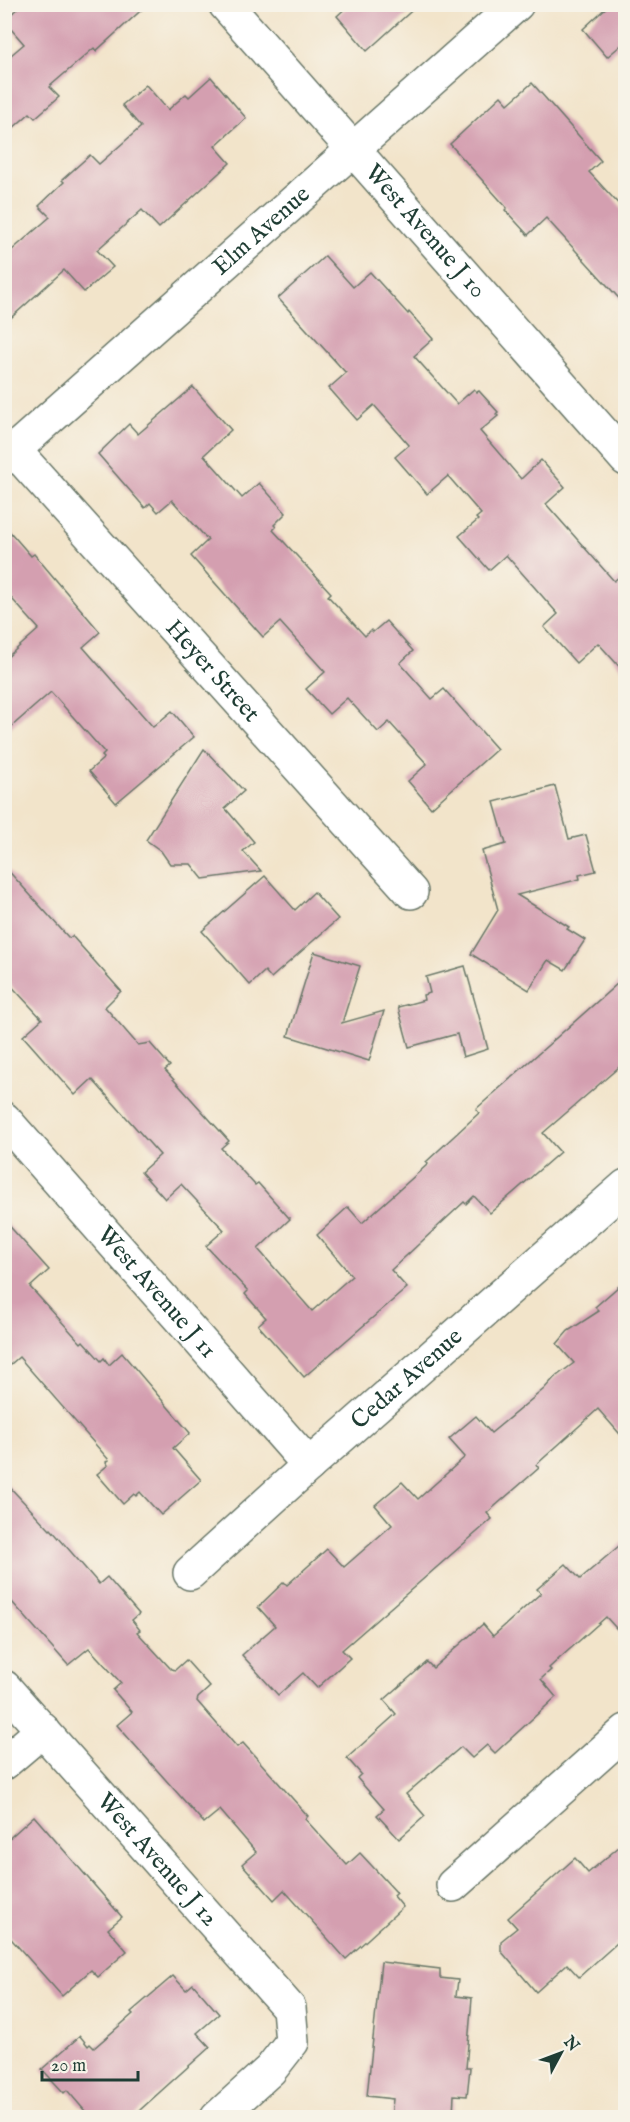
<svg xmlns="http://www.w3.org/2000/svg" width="630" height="2122" viewBox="0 0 630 2122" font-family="'IM FELL English',serif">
	<rect width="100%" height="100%" fill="#f7f3e8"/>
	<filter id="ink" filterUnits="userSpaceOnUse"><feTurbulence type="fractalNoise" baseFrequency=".0167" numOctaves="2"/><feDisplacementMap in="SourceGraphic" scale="12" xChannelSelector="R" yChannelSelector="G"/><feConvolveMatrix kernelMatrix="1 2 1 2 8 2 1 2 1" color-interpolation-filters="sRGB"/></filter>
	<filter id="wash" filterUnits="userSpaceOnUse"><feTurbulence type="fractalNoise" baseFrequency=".008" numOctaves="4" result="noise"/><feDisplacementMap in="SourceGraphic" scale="24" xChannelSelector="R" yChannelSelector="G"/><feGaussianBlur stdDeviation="1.35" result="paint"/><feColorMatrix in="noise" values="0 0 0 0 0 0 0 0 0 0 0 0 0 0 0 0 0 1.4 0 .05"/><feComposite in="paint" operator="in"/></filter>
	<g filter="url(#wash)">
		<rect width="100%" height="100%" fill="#f2e4ca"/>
		<g id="blocks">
			<!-- building -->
			<g fill="#d49fb0">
				<path d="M22,4H148L96,51L94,48L49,87L59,97L35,118L30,113L4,136V61L24,44L4,21Z"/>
				<path d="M350,4H419L367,51L337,16Z"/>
				<path d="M610,4H626V41L607,57L583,29Z"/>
				<path d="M211,77L246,118L215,146L230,163L159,228L142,210L97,250L113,267L84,292L64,270L4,324V257L50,217L39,206L64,182L62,180L90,155L99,164L141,127L122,105L146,85L168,110L186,94L189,97Z"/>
				<path d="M532,83L601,161L589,172L626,212V306L546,218L528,235L505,210L507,208L450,144L501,96L508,104Z"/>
				<path d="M325,256L353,287L370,272L408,314L409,312L433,339L414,356L457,404L474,389L477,392L479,391L498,412L496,414L498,416L480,431L521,479L541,460L565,487L546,504L614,581L626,571V674L598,643L576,663L544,627L558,614L506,555L489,570L459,536L478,520L476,518L481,514L448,476L427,494L395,457L409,445L374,405L357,420L329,388L346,373L278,298Z"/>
				<path d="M193,387L231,430L204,455L242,498L259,483L286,513L274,525L276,527L273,530L331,593L328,596L365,636L371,630L373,632L386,621L413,651L400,663L432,699L444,689L497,749L431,808L408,781L427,764L389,722L378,732L347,698L329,714L306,689L325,672L280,622L263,637L191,556L208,540L172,500L158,512L150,503L145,508L98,454L129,424L138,434Z"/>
				<path d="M4,525L31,556L34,554L100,632L83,647L153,727L172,711L194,737L116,803L89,771L104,758L102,756L105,753L51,692L4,733V660L39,629L4,590Z"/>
				<path d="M204,749L244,791L225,808L254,842L243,851L261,871L203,879L191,864H170L161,851L146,840Z"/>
				<path d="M555,786L569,839L586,835L596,871L579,875L580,879L517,895L569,927L567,929L585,940L565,970L548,960L529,990L471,954L498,910L482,851L506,844L494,802Z"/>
				<path d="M4,866L69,938L72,936L121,991L105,1007L138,1045L150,1043L170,1066L165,1070L229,1141L221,1148L255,1185L258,1183L290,1219L258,1249L312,1311L352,1276L317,1235L348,1207L362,1223L428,1164L426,1162L479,1113L476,1109L626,976V1061L543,1133L560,1152L490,1213L474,1196L466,1204L464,1202L391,1270L407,1288L304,1377L258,1325L266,1318L245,1294L248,1291L206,1246L224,1230L181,1184L165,1199L141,1172L160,1155L92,1079L75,1095L23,1036L42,1019L4,978Z"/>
				<path d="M265,876L295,910L314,892L338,919L271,978L265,971L250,985L202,931Z"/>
				<path d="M314,952L360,966L342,1023L384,1011L369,1061L288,1036Z"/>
				<path d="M465,966L488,1049L463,1057L457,1034L409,1047L398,1007L424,1000L423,995L430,993L426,977Z"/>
				<path d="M4,1220L49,1270L30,1287L81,1343L83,1341L101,1361L104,1358L109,1365L122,1353L190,1433L173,1448L201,1480L161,1515L140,1492L136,1496L134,1494L123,1504L97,1474L108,1465L106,1462L109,1460L19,1357L4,1370Z"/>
				<path d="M626,1280V1441L598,1409L536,1465L539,1468L487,1513L492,1519L342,1650L350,1658L317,1688L303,1673L278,1695L242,1655L275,1626L258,1607L284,1582L287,1585L327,1549L344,1567L392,1525L375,1505L402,1482L418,1499L465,1457L449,1439L476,1416L491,1433L544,1389L554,1378L574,1363L557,1344L568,1331L599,1311L595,1307Z"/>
				<path d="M4,1481L50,1530L51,1529L99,1584L107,1577L139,1614L132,1620L140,1630L137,1632L171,1669L175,1670L186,1660L210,1687L198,1698L197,1701L237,1747L243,1743L308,1816L305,1819L347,1865L360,1853L397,1893L394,1896L403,1907L346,1959L284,1890L274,1900L242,1864L256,1852L220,1810L204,1823L117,1725L132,1712L113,1690L121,1683L89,1648L68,1665L4,1593Z"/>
				<path d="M626,1540V1639L606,1617L561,1657L549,1668L551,1670L541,1679L556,1697L495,1753L487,1745L472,1758L461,1747L406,1794L425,1816L399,1839L377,1815L384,1809L357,1778L361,1774L347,1758L396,1714L384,1700L427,1662L433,1668L483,1624L493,1636L541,1593L537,1589L566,1564L580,1579Z"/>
				<path d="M34,1816L122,1917L108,1929L127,1951L98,1977L91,1970L62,1996L4,1931V1843Z"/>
				<path d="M626,1841V1935L579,1977L567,1964L536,1992L501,1951V1941L517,1928L508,1918L575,1858L588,1873Z"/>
				<path d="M381,1962L440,1969V1978L458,1980L456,1996L472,1998L466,2068H470L467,2096L454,2095L453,2113L443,2111V2118H391L393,2099L367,2096Z"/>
				<path d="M173,1976L186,1990L193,1984L219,2014L197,2033L210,2047L131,2118H91L67,2090L64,2093L42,2069L80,2036L88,2046L90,2044L94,2048L133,2014L131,2012Z"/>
			</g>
		</g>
	</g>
	<g filter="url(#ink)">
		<use href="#blocks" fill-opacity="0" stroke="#697768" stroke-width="1.5"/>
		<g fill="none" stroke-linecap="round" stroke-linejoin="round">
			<!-- street casing -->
			<g stroke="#697768" stroke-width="36">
				<g id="street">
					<path id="s1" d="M225,4L626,459"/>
					<path id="s2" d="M14,450L411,892"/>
					<path id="s3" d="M4,459L517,4"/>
					<path id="s4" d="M4,1119L309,1465"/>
					<path id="s5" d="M190,1573L309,1465L626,1186"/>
					<path id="s6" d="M4,1687L289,2008L292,2042L270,2070L217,2118"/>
					<path d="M4,1763L43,1730"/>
					<path d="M453,1885L626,1731"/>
				</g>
			</g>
			<!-- street -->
			<use href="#street" stroke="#fff" stroke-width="33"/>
		</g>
	</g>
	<g text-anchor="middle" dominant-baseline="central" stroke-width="4.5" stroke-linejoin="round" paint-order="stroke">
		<!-- street labels -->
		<g font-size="24" fill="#1f3d34" stroke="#f7f3e8">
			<text stroke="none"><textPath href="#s3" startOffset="344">Elm Avenue</textPath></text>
			<text stroke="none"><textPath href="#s1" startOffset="303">West Avenue J 10</textPath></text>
			<text stroke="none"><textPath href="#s2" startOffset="297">Heyer Street</textPath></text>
			<text stroke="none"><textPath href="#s4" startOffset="231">West Avenue J 11</textPath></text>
			<text stroke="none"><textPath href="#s5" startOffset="291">Cedar Avenue</textPath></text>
			<text stroke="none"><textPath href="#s6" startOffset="231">West Avenue J 12</textPath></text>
		</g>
	</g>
	<!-- margin -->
	<rect width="630" height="2122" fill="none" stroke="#f7f3e8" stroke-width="24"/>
	<!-- north arrow -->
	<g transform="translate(561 2053) rotate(49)" stroke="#f7f3e8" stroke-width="4.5" paint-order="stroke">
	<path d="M0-4.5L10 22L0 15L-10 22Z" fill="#1f3d34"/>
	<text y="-9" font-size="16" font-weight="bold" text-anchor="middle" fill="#1f3d34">N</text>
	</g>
	<!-- scale -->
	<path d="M42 2071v9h96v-9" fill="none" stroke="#1f3d34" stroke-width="3"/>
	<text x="51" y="2071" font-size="18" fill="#1f3d34" stroke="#f7f3e8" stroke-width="4.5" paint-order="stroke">20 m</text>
</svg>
